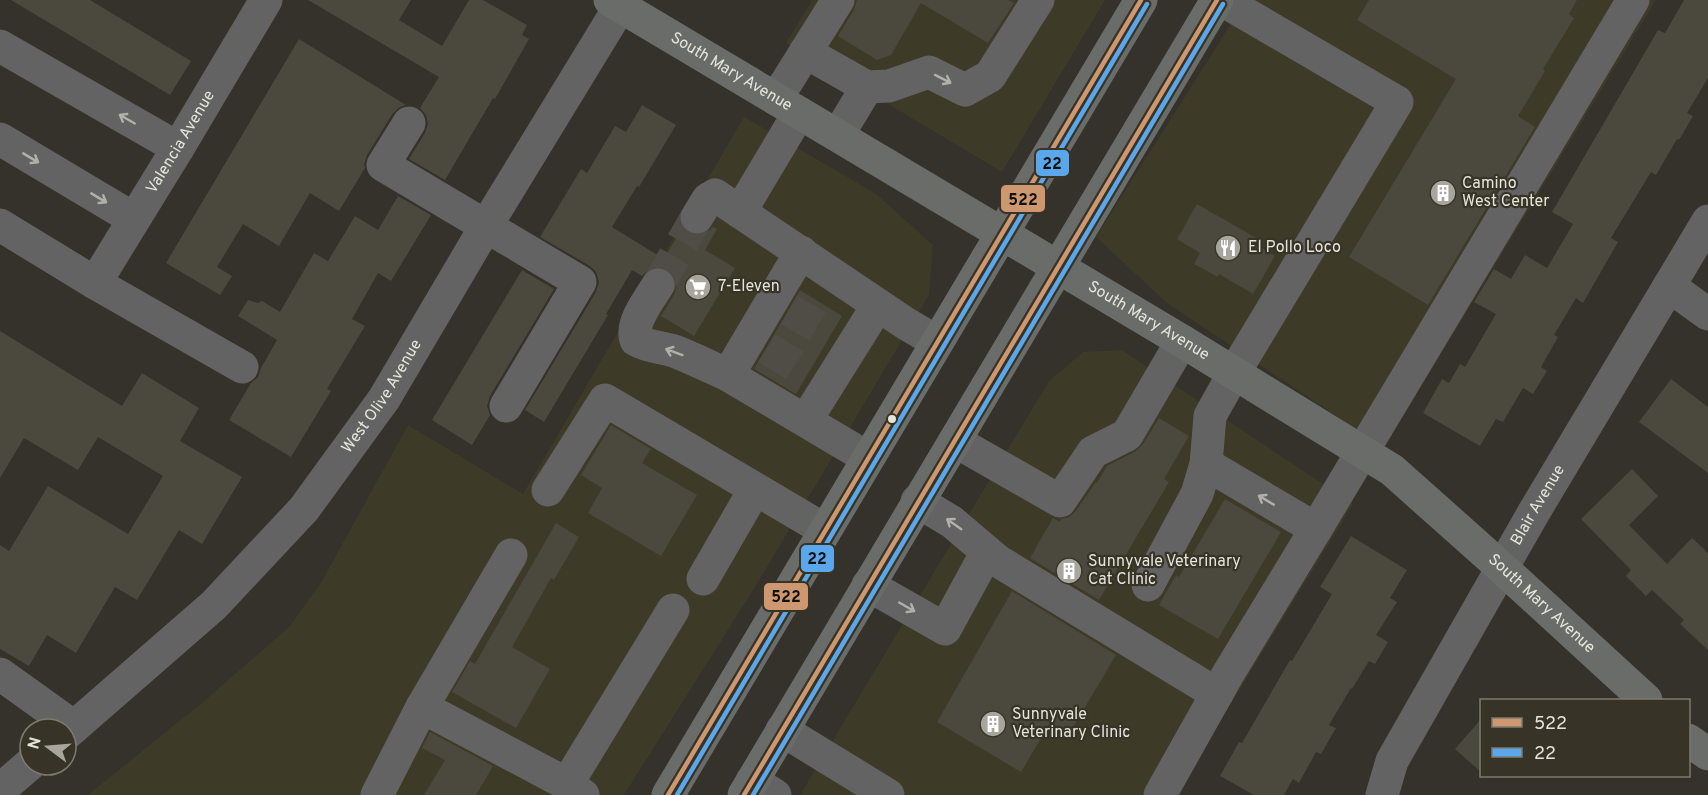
<svg xmlns="http://www.w3.org/2000/svg" width="1708" height="795" viewBox="0 0 1708 795" font-family="Overpass,sans-serif">
	<rect width="100%" height="100%" fill="#34322a"/>
	<!-- built -->
	<g fill="#3e3a28">
		<path d="M812,0H1105L1002,172L786,43Z"/>
		<path d="M1246,0H1656L1384,448L1167,303L1096,237Z"/>
		<path d="M744,117L875,193L933,245L929,295L755,587L624,795H88L204,701L290,626L322,581L408,425L523,494Z"/>
		<path d="M1122,350L1353,504L1175,795H800L1049,381L1083,352Z"/>
	</g>
	<!-- building -->
	<g fill="#4b483d">
		<path d="M11,0H90L191,61L170,95Z"/>
		<path d="M308,0H411L399,20L442,46L469,0H483L527,25L522,35L529,39L495,99L493,98L445,180L409,159L425,133L428,124L426,115L420,108L439,77Z"/>
		<path d="M857,0H1008L1014,3L988,43L921,3L891,55L877,60L838,36L854,10Z"/>
		<path d="M1369,0H1577L1569,14L1574,18L1543,69L1545,71L1518,116L1535,127L1428,305L1349,257L1456,79L1357,20Z"/>
		<path d="M1684,0H1708V78L1687,113L1693,116L1679,140L1677,139L1656,175L1651,172L1611,238L1618,242L1583,303L1576,298L1554,335L1558,337L1541,367L1547,371L1533,394L1523,388L1503,422L1496,419L1480,446L1423,413L1442,379L1449,383L1460,364L1465,367L1496,314L1474,302L1494,269L1511,279L1525,255L1547,268L1573,224L1552,212L1658,30L1665,33Z"/>
		<path d="M299,39L406,105L400,107L393,113L367,155L364,164L365,168L339,211L310,193L279,246L243,224L217,267L232,276L220,295L166,263Z"/>
		<path d="M642,105L676,125L639,187L637,186L612,227L664,259L682,228L688,233L697,236L705,234L713,227L717,229L705,250L735,268L694,336L661,316L674,295L677,286L675,277L668,270L659,266L650,268L642,276L632,270L606,314L608,315L544,422L525,410L596,292L599,282L596,272L590,266L540,237L581,169L587,173L615,126L626,132Z"/>
		<path d="M398,196L431,215L391,281L378,273L352,319L365,326L327,389L331,391L291,457L229,420L251,383L258,377L261,368L277,340L238,316L248,300L258,303L262,301L280,312L314,253L328,261L355,216L378,230Z"/>
		<path d="M1197,204L1258,239L1255,244L1275,256L1253,294L1219,274L1218,277L1194,264L1200,253L1177,239Z"/>
		<path d="M522,270L554,289L490,396L487,406L490,415L472,445L432,420Z"/>
		<path d="M800,290L842,316L796,394L754,369Z"/>
		<path d="M0,331L122,406L142,373L199,408L180,441L242,477L202,544L179,530L137,600L115,587L76,653L47,635L29,666L0,649V545L9,551L48,486L128,534L163,476L98,437L78,470L24,438L0,478Z"/>
		<path d="M1671,379L1708,407V473L1639,422Z"/>
		<path d="M1159,418L1189,436L1164,479L1169,482L1099,600L1030,558L1053,518L1060,522L1061,519L1069,517L1075,512L1096,482L1097,483L1107,466L1136,451L1143,444Z"/>
		<path d="M611,425L651,449L642,463L697,495L661,556L588,513L602,488L581,475Z"/>
		<path d="M1632,469L1658,496L1629,525L1667,564L1692,538L1708,553V650L1680,624L1684,620L1652,590L1646,596L1626,576L1631,570L1581,519Z"/>
		<path d="M1225,499L1281,532L1218,639L1159,605L1176,575L1179,577Z"/>
		<path d="M556,523L579,537L554,580L551,578L512,647L550,669L516,728L452,692L470,661L475,664Z"/>
		<path d="M1351,536L1407,570L1390,598L1397,602L1376,635L1388,642L1375,664L1369,661L1352,689L1351,688L1329,725L1336,728L1321,754L1316,752L1299,783L1293,779L1284,795H1254L1220,776L1239,742L1242,743L1290,660L1292,661L1332,594L1320,587Z"/>
		<path d="M1012,591L1116,655L1069,734L1050,723L1021,772L937,722Z"/>
		<path d="M1482,718V773L1455,749Z"/>
		<path d="M430,732L493,766L476,795H424L445,760L422,748Z"/>
	</g>
	<g fill="none" stroke-linecap="round" stroke-linejoin="round">
		<!-- minor-tunnel -->
		<g stroke="#4f4d45" stroke-width="33" stroke-dasharray="33 16" stroke-linecap="butt">
			<path d="M658,285L697,217"/>
			<path d="M789,310L831,334"/>
			<path d="M767,348L808,374"/>
		</g>
		<!-- minor -->
		<g stroke="#626362" stroke-width="33">
			<path d="M0,46L178,148"/>
			<path d="M805,52L867,87L889,86L929,72L965,90L990,76L1038,0"/>
			<path d="M776,99L838,0"/>
			<path d="M799,113L740,212L905,323L937,342"/>
			<path d="M409,123L383,165L580,282L506,406"/>
			<path d="M838,135L867,87"/>
			<path d="M0,139L134,219"/>
			<path d="M697,217L708,199L715,195L740,212"/>
			<path d="M0,225L95,283L242,367"/>
			<path d="M801,252L728,375L868,458"/>
			<path id="s1" d="M95,283L178,148L266,0"/>
			<path d="M658,285C649,300 630,323 636,340C648,347 661,347 674,351C692,358 710,367 728,375"/>
			<path d="M1669,286L1708,314"/>
			<path d="M806,420L878,305"/>
			<path d="M955,441L1060,501L1093,452L1127,435L1182,341"/>
			<path d="M1206,464L1316,529"/>
			<path d="M548,490L605,400L825,530"/>
			<path d="M917,501L952,522L998,561L1217,694"/>
			<path d="M511,555L422,707L567,784L583,795"/>
			<path d="M703,579L755,489"/>
			<path d="M868,585L945,629L987,552"/>
			<path d="M1148,585L1197,494L1206,464L1210,416L1234,373L1397,102L1222,0"/>
			<path d="M0,674L74,727"/>
			<path d="M782,730L888,795"/>
			<path id="s2" d="M66,734L214,605L304,509L384,399L486,226L624,0"/>
			<path d="M752,781L775,795"/>
			<path d="M567,784L673,610"/>
			<path d="M0,790L30,764"/>
			<path d="M377,795L422,707"/>
			<path d="M1160,795L1228,674L1316,529L1633,0"/>
			<path id="s3" d="M1382,795L1392,761L1534,512L1708,221"/>
		</g>
		<!-- major -->
		<g stroke="#6a6c69" stroke-width="33">
			<path id="s4" d="M610,0L1182,341L1392,470L1502,568L1646,700"/>
			<path d="M1688,740L1708,754"/>
			<path d="M668,795L1141,0"/>
			<path d="M744,795L1217,0"/>
		</g>
		<!-- bus-1 casing -->
		<g stroke="#373427" stroke-width="9">
			<g id="bus-1">
				<path d="M668,795L1141,0"/>
				<path d="M744,795L1217,0"/>
			</g>
		</g>
		<!-- bus-2 casing -->
		<g stroke="#373427" stroke-width="9">
			<g id="bus-2">
				<path d="M677,795L1147,4"/>
				<path d="M753,795L1223,4"/>
			</g>
		</g>
		<!-- bus-1 -->
		<use href="#bus-1" stroke="#cd976f" stroke-width="4.5"/>
		<!-- bus-2 -->
		<use href="#bus-2" stroke="#5aa8eb" stroke-width="4.5"/>
	</g>
	<!-- one-way arrows -->
	<defs><path id="oneway-shaft" d="M-6 0H5M1.5-3L5.5 0L1.5 3" fill="none" stroke-width="1.6" stroke-linecap="round" stroke-linejoin="round" transform="scale(1.5)"/></defs>
	<g stroke="#b1b0ab">
		<use href="#oneway-shaft" transform="translate(943 79) rotate(27)"/>
		<use href="#oneway-shaft" transform="translate(127 119) rotate(-150)"/>
		<use href="#oneway-shaft" transform="translate(31 158) rotate(31)"/>
		<use href="#oneway-shaft" transform="translate(99 198) rotate(31)"/>
		<use href="#oneway-shaft" transform="translate(674 352) rotate(-160)"/>
		<use href="#oneway-shaft" transform="translate(1266 500) rotate(-149)"/>
		<use href="#oneway-shaft" transform="translate(954 524) rotate(-145)"/>
		<use href="#oneway-shaft" transform="translate(907 607) rotate(30)"/>
	</g>
	<!-- icons -->
	<defs>
		<g id="building-disc" transform="scale(1.35)"><circle r="9.5" fill="#a7a69d" stroke="#373427"/><path d="M-4-6H4V6H1V3H-1V6H-4ZM-2.5-4.3h1.7v1.8h-1.7ZM.8-4.3h1.7v1.8H.8ZM-2.5-1h1.7V.8h-1.7ZM.8-1h1.7V.8H.8Z" fill="#fff"/></g>
		<g id="restaurant-disc" transform="scale(1.35)"><circle r="9.5" fill="#a7a69d" stroke="#373427"/><path d="M-5-6h1v4h1v-4h1v4h1v-4h1v5L-1.5 .5V6h-2V.5L-5-1ZM5-6V6H3V1.5H1.5Q1.5-4 5-6Z" fill="#fff"/></g>
		<g id="supermarket-disc" transform="scale(1.35)"><circle r="9.5" fill="#a7a69d" stroke="#373427"/><path d="M-6-5.5h2.5l.6 2H6L4.5 2H-2.5L-4.4-4H-6ZM-1.5 3.2a1.3 1.3 0 1 0 .1 0ZM3 3.2a1.3 1.3 0 1 0 .1 0Z" fill="#fff"/></g>
	</defs>
	<g fill-rule="evenodd">
		<use href="#building-disc" x="1443" y="193"/>
		<use href="#restaurant-disc" x="1228" y="248"/>
		<use href="#supermarket-disc" x="698" y="287"/>
		<use href="#building-disc" x="1069" y="571"/>
		<use href="#building-disc" x="993" y="724"/>
	</g>
	<!-- markers -->
	<circle fill="#e5e4db" stroke="#373427" stroke-width="2" cx="892" cy="419" r="5"/>
	<g text-anchor="middle" dominant-baseline="central" stroke-width="4.5" stroke-linejoin="round" paint-order="stroke">
		<!-- street labels -->
		<g font-size="16" fill="#e5e4db" stroke="#373427">
			<text stroke="none"><textPath href="#s4" startOffset="141">South Mary Avenue</textPath></text>
			<text stroke="none"><textPath href="#s1" startOffset="165">Valencia Avenue</textPath></text>
			<text stroke="none"><textPath href="#s4" startOffset="627">South Mary Avenue</textPath></text>
			<text stroke="none"><textPath href="#s2" startOffset="465">West Olive Avenue</textPath></text>
			<text stroke="none"><textPath href="#s3" startOffset="330">Blair Avenue</textPath></text>
			<text stroke="none"><textPath href="#s4" startOffset="1113">South Mary Avenue</textPath></text>
		</g>
		<!-- poi labels -->
		<g font-size="16" fill="#e5e4db" stroke="#373427" text-anchor="start">
			<text x="1462" y="184">Camino<tspan x="1462" dy="18">West Center</tspan></text>
			<text x="1248" y="248">El Pollo Loco</text>
			<text x="718" y="287">7-Eleven</text>
			<text x="1088" y="562">Sunnyvale Veterinary<tspan x="1088" dy="18">Cat Clinic</tspan></text>
			<text x="1012" y="715">Sunnyvale<tspan x="1012" dy="18">Veterinary Clinic</tspan></text>
		</g>
	</g>
	<g stroke="#373427" stroke-width="2">
		<rect x="1035" y="149" width="35" height="28" rx="6" fill="#5aa8eb"/>
		<rect x="1000" y="184" width="46" height="29" rx="6" fill="#cd976f"/>
		<rect x="800" y="544" width="35" height="29" rx="6" fill="#5aa8eb"/>
		<rect x="763" y="582" width="46" height="29" rx="6" fill="#cd976f"/>
	</g>
	<g font-size="16" text-anchor="middle" font-weight="bold" fill="#111">
		<text x="1052" y="169">22</text>
		<text x="1023" y="205">522</text>
		<text x="817" y="564">22</text>
		<text x="786" y="602">522</text>
	</g>
	<!-- legend -->
	<rect x="1480" y="699" width="210" height="78" fill="#373427" stroke="#7d7a6f" stroke-width="1.5"/>
	<rect x="1492" y="718" width="30" height="9" fill="#cd976f" stroke="#7d7a6f" stroke-width="1.5"/>
	<text x="1534" y="729" font-size="18" fill="#e5e4db">522</text>
	<rect x="1492" y="748" width="30" height="9" fill="#5aa8eb" stroke="#7d7a6f" stroke-width="1.5"/>
	<text x="1534" y="759" font-size="18" fill="#e5e4db">22</text>
	<!-- north arrow -->
	<g transform="translate(48 747) rotate(286)"><circle r="28" fill="#373427" stroke="#7d7a6f" stroke-width="1.5"/>
	<path d="M0-4.5L10 22L0 15L-10 22Z" fill="#a7a69d"/>
	<text y="-9" font-size="16" font-weight="bold" text-anchor="middle" fill="#e5e4db">N</text>
	</g>
</svg>
